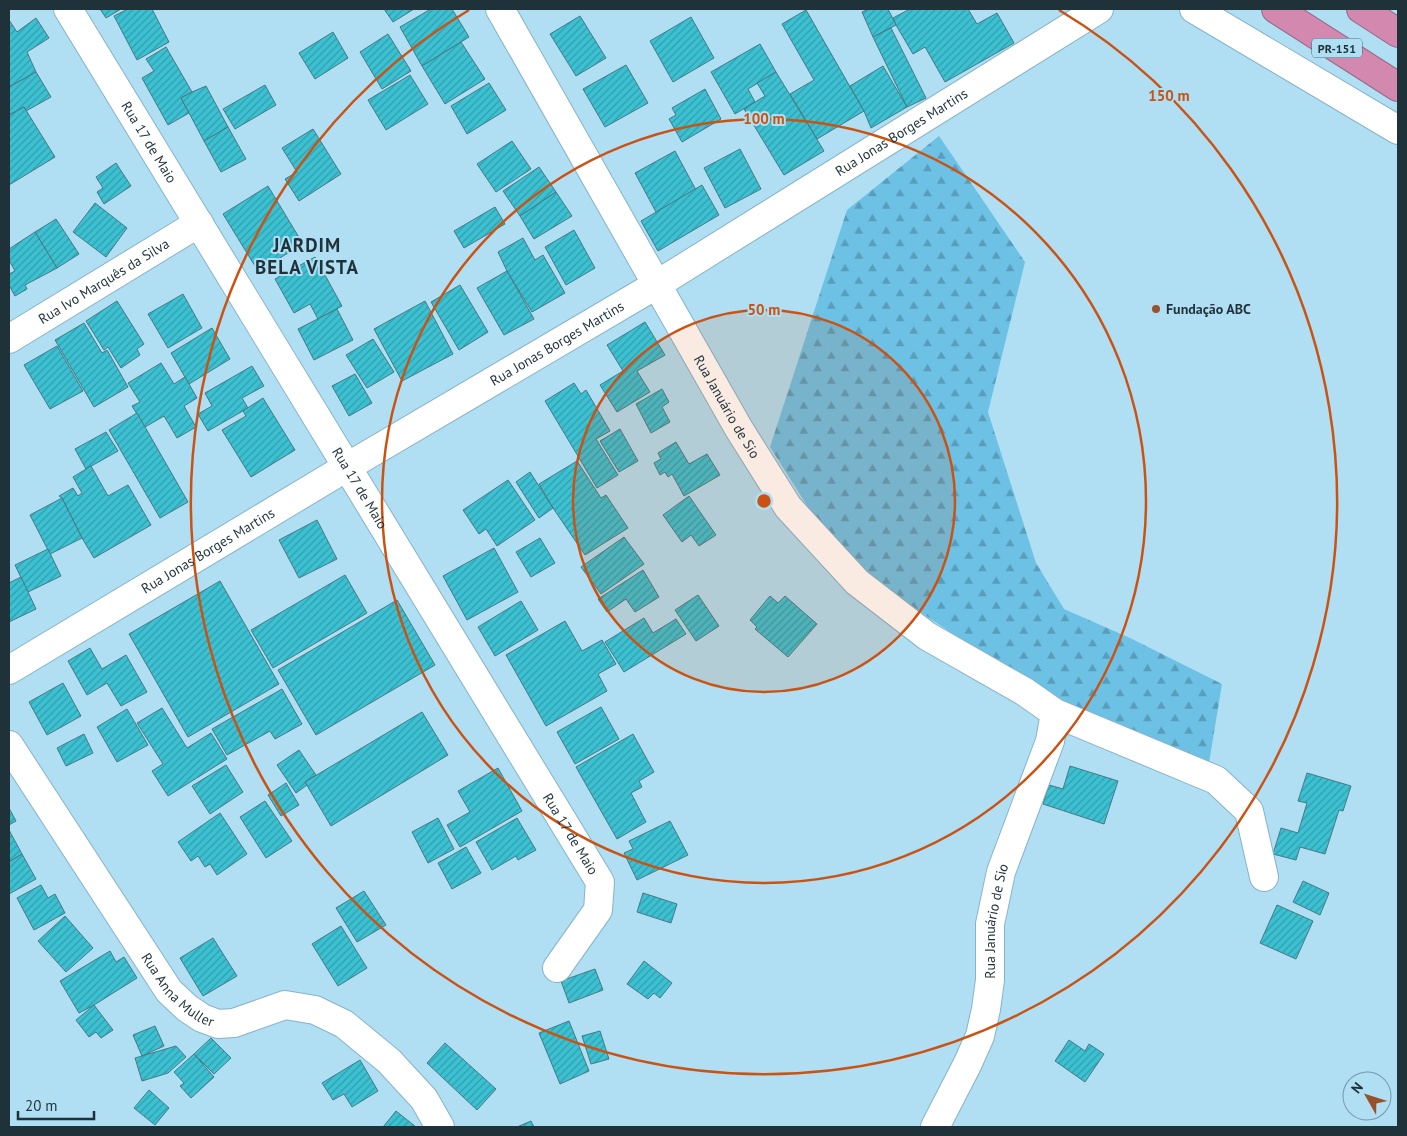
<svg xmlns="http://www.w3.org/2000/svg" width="1407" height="1136" viewBox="0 0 1407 1136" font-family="'PT Sans',sans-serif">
	<defs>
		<pattern id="forest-firs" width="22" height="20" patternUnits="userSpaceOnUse" patternTransform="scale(1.25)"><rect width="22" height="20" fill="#6cc1e5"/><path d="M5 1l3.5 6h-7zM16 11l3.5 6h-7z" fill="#589dbb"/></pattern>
		<pattern id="building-hatch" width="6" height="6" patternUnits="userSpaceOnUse" patternTransform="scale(1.25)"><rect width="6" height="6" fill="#3cc1d2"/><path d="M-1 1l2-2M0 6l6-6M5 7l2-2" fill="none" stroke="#329dab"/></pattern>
	</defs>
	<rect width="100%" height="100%" fill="#b0def3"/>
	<!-- forest -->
	<path fill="url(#forest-firs)" d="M939,136L1025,262L988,412L1036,563L1064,609L1130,638L1222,684L1209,763L1064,701L950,632L876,582L813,515L770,447L847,210Z"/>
	<!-- building -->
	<g fill="url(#building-hatch)" stroke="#467981">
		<path d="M100,9H121L106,18Z"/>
		<path d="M128,9H152L169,42L137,60L114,16Z"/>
		<path d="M384,9H414L393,22Z"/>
		<path d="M431,9H452L469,37L422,66L400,27Z"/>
		<path d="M869,9H888L896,25L873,37L862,12Z"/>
		<path d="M910,9H968L977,24L997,13L1014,43L945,82L925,47L913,54L896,25L893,18Z"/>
		<path d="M806,10L864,111L817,139L790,94L814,80L782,24Z"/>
		<path d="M580,16L606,58L576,76L550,34Z"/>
		<path d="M691,17L714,58L673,82L650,41Z"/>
		<path d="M36,18L49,38L27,52L36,72L9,87V20L17,32Z"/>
		<path d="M891,28L926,98L907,107L873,37Z"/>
		<path d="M333,32L348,58L315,79L299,53Z"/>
		<path d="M388,34L411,71L382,89L360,52Z"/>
		<path d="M461,42L485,79L445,104L422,66Z"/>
		<path d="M760,44L776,72L748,89L755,102L735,114L711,72Z"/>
		<path d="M166,47L192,92L181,98L189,113L168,125L142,78L154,71L146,59Z"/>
		<path d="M626,65L648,103L605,127L583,89Z"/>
		<path d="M883,66L907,107L871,128L864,111L850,86Z"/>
		<path d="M36,72L51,97L26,111L24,107L9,115V87Z"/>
		<path d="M776,72L824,151L784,175L744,109L765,96L757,83Z"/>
		<path d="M410,75L428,104L386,130L368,100Z"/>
		<path d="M489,83L506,110L467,134L451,106Z"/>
		<path d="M265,85L276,105L235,129L223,109Z"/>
		<path d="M206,86L228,127L204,141L181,98L192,92Z"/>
		<path d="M705,89L721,119L682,142L669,119L676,115L672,108Z"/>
		<path d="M24,107L55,157L9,185V115Z"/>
		<path d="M228,127L246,159L221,172L204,141Z"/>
		<path d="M313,129L341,174L299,201L285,179L297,172L282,148Z"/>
		<path d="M512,141L531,169L496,192L477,164Z"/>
		<path d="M740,149L761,189L725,208L704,168Z"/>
		<path d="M675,151L696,190L656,212L635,173Z"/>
		<path d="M116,163L131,186L104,204L97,192L103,188L96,177Z"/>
		<path d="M539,167L556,192L520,216L503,191Z"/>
		<path d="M702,185L719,215L658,251L641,221Z"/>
		<path d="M268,186L303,244L258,271L223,214Z"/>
		<path d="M556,192L572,216L534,239L520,216Z"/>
		<path d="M95,203L127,228L106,257L73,232Z"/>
		<path d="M495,207L505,224L464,248L454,231Z"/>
		<path d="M56,219L79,254L57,268L35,232Z"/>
		<path d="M574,230L595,268L566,285L545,247Z"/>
		<path d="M35,232L57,268L25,285L27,289L15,296L9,285V274L15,271L9,260V249Z"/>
		<path d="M523,238L535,260L543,255L565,293L532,312L507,271L498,252Z"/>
		<path d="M315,257L342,306L318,319L310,304L294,313L275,279Z"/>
		<path d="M507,271L534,319L504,335L477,288Z"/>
		<path d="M460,285L488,332L459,350L431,302Z"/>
		<path d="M183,294L202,328L168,348L148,314Z"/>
		<path d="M117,301L144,344L137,349L140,355L121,368L108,347L104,350L86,321Z"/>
		<path d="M425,301L453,354L402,381L374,329Z"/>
		<path d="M337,309L353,340L314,360L298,329Z"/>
		<path d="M645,322L665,355L637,371L650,392L617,412L600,385L623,371L607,345Z"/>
		<path d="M84,323L102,353L107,350L128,387L94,407L55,340Z"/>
		<path d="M212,328L230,359L189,384L171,353Z"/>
		<path d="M373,339L394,372L367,388L346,355Z"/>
		<path d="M57,346L83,391L50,409L24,365Z"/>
		<path d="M161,363L174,384L185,377L197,398L184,406L196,427L177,438L164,416L145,427L132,406L140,402L128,383Z"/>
		<path d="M252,366L264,386L242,398L248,408L208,431L198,414L212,406L205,393Z"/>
		<path d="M355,374L372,403L349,416L332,386Z"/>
		<path d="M574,383L581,394L586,390L610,431L596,439L618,475L597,488L545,401Z"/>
		<path d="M662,389L669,402L662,407L670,422L651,433L636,404Z"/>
		<path d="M263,398L295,450L251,477L222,430L246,416L243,411Z"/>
		<path d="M137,413L188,502L160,518L109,430Z"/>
		<path d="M620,429L638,461L619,472L600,441Z"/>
		<path d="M106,432L118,451L86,469L75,449Z"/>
		<path d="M676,442L689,464L707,454L720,475L684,496L672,474L668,477L665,472L660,475L654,463L661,459L658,453Z"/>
		<path d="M577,461L601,498L606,495L628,528L585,555L553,508L539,484Z"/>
		<path d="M91,466L108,496L128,485L151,525L94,558L82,538L62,498L59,496L73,488L78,496L82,493L73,477Z"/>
		<path d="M530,472L553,508L539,518L516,482Z"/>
		<path d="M508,480L535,520L497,546L486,529L479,534L463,510Z"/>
		<path d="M689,496L716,535L699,546L691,535L682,542L663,515Z"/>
		<path d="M62,498L82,538L50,554L30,515Z"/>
		<path d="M317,520L337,559L299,578L279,540Z"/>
		<path d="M624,537L644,564L601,594L581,567Z"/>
		<path d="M540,538L555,563L531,577L516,552Z"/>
		<path d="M494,548L518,592L467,620L443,576Z"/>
		<path d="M48,549L61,576L28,592L15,565Z"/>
		<path d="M643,570L659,597L635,612L626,599L607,612L598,599Z"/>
		<path d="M345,575L367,613L273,668L251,630Z"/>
		<path d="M21,577L36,609L9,622V583Z"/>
		<path d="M220,581L279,684L188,737L129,634Z"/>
		<path d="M698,595L719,626L696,641L675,610Z"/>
		<path d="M770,596L778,603L785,596L817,624L788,657L755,629L757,627L750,620Z"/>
		<path d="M397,600L435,665L316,735L278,670Z"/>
		<path d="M521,601L538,630L495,656L478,627Z"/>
		<path d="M644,618L653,633L676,619L686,634L624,672L605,642Z"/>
		<path d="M565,621L582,651L602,640L616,664L598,674L607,691L546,726L506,655Z"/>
		<path d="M90,648L102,669L126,655L147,692L121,706L107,683L87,695L68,661Z"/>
		<path d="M63,683L81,716L47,735L29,702Z"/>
		<path d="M282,689L302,724L275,739L270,731L227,755L212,729Z"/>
		<path d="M601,707L619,739L575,764L557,732Z"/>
		<path d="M162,708L187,748L211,733L227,759L168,796L152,771L163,764L137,723Z"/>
		<path d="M127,709L148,745L117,762L97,727Z"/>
		<path d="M422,712L448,755L331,826L305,782Z"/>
		<path d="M84,734L93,753L66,766L57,748Z"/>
		<path d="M633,734L654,772L639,781L642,787L631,793L646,822L617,839L576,767Z"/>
		<path d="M299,750L316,775L305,782L307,785L296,793L277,765Z"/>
		<path d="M226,765L243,792L210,814L192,786Z"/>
		<path d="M1070,766L1118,781L1104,824L1043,804L1049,785L1063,789Z"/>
		<path d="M498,768L522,811L460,847L447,825L470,812L458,791Z"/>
		<path d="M1307,773L1351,786L1343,811L1339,810L1325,854L1300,847L1296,860L1273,854L1281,828L1298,833L1307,803L1298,801Z"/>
		<path d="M286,783L299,805L281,816L268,795Z"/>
		<path d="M265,801L292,841L266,858L240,817Z"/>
		<path d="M9,808L16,821L9,825Z"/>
		<path d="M220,813L247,854L217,875L210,864L205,867L198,856L191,861L178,842Z"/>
		<path d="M438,818L454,849L428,863L412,832Z"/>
		<path d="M517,818L536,850L518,860L516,856L492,870L476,842Z"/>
		<path d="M670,821L688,855L637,880L624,853L633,849L629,841Z"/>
		<path d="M9,830L22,854L9,862Z"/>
		<path d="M466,847L481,873L452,889L438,863Z"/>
		<path d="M22,854L36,879L9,894V862Z"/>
		<path d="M1303,881L1329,893L1320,915L1293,902Z"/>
		<path d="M41,885L48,898L55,894L65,913L34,930L17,898Z"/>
		<path d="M364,891L386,925L357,942L336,908Z"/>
		<path d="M643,893L677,904L671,923L637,912Z"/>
		<path d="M1277,905L1313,921L1296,959L1260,943Z"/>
		<path d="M65,916L93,948L66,972L38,941Z"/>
		<path d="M341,926L367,968L338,986L312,944Z"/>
		<path d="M213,938L237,976L203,996L180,958Z"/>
		<path d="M110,951L116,962L124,957L137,978L94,1005L79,1013L60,981Z"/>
		<path d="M644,961L672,983L660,998L654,993L648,999L627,984Z"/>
		<path d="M595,969L603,990L569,1003L561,981Z"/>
		<path d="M94,1005L113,1030L101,1038L96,1032L89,1037L76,1020Z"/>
		<path d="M569,1021L589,1071L560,1084L539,1033Z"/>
		<path d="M155,1026L164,1046L142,1056L133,1035Z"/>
		<path d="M600,1031L609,1059L591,1064L582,1036Z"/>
		<path d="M211,1038L231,1058L214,1074L194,1054Z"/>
		<path d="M1069,1040L1085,1051L1089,1044L1104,1054L1085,1082L1055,1061Z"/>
		<path d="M445,1043L496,1089L477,1110L427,1063Z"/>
		<path d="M176,1046L186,1057L168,1073L142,1081L135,1058Z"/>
		<path d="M194,1054L214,1077L191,1098L180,1086L184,1083L174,1072Z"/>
		<path d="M360,1060L378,1091L352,1107L344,1094L333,1100L322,1083Z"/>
		<path d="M149,1090L169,1108L155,1125L134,1108Z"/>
		<path d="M396,1111L416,1127H383Z"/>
		<path d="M531,1121L534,1127H517Z"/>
	</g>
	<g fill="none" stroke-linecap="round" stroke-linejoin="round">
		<!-- minor casing -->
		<g stroke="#87b3c8" stroke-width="30">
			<g id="minor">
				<path id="s1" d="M68,9L600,882L598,910L557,968"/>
				<path id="s2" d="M500,9L739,429L788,507L857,582L927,636L1025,692L1055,713L1216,780L1249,811L1264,877"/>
				<path d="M1194,9L1398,130"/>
				<path id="s3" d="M9,339L199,223"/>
				<path id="s4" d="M9,670L347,467L656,285L1099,9"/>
				<path id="s5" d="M9,745L169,991L187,1008L202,1018L218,1024L234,1023L285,1005L315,1010L344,1024L389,1061L424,1099L440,1127"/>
				<path id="s6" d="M935,1127L967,1065L980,1036L986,1009L990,980V924L1001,872L1050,741L1055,713"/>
			</g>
		</g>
		<!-- highway casing -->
		<g stroke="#946a86" stroke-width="30">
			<g id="highway">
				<path d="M1276,9L1398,87"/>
				<path d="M1361,9L1398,33"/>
			</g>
		</g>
		<!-- minor -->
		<use href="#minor" stroke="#fff" stroke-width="28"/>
		<!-- highway -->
		<use href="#highway" stroke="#d388af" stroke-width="28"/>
	</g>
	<!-- distance rings -->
	<circle cx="764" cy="501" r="191" fill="#ca5313" fill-opacity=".12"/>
	<g fill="none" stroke="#ca5313" stroke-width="2.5">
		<circle cx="764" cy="501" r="191"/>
		<circle cx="764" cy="501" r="382"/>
		<path d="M1059 10A573 573 0 1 1 469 10"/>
	</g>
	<!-- markers -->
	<circle fill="#98512a" stroke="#b0def3" stroke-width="2" cx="1156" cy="309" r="5"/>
	<g text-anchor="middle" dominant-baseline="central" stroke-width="4" stroke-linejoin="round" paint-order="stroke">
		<!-- shield labels -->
		<rect fill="#b0def3" stroke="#4a6672" stroke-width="1" x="1312" y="38.5" width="50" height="19" rx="4"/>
		<g font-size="12" font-weight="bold" fill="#1f323a">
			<text x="1337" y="48">PR-151</text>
		</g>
		<!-- street labels -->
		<g font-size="14" fill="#1f323a" stroke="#b0def3">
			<text stroke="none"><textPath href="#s4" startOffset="1042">Rua Jonas Borges Martins</textPath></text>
			<text stroke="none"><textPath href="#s1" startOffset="156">Rua 17 de Maio</textPath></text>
			<text stroke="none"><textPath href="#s3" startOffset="111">Rua Ivo Marquês da Silva</textPath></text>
			<text stroke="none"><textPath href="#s4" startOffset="638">Rua Jonas Borges Martins</textPath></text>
			<text stroke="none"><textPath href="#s2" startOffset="458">Rua Januário de Sio</textPath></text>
			<text stroke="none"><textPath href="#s1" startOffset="561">Rua 17 de Maio</textPath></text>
			<text stroke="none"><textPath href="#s4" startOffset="232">Rua Jonas Borges Martins</textPath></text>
			<text stroke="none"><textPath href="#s1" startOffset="966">Rua 17 de Maio</textPath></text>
			<text stroke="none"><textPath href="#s6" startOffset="218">Rua Januário de Sio</textPath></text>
			<text stroke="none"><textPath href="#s5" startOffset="299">Rua Anna Muller</textPath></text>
		</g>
		<!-- poi labels -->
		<g font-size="14" font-weight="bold" fill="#1f323a" stroke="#b0def3" text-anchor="start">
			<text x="1166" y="309">Fundação ABC</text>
		</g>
		<!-- district labels -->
		<g font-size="19" font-weight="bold" letter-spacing="1" fill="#1f323a" stroke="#b0def3">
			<text x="307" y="245">JARDIM<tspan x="307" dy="22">BELA VISTA</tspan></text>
		</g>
	</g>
	<circle cx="764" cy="501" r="8" fill="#ca5313" stroke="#b0def3" stroke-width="2.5"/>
	<g font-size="15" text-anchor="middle" font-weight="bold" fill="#ca5313" stroke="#b0def3" stroke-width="4" stroke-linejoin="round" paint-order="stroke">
		<text x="1169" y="101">150 m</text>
		<text x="764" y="124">100 m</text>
		<text x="764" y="315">50 m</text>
	</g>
	<!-- border -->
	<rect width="1407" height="1136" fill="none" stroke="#1f323a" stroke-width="20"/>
	<!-- north arrow -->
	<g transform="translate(1367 1096) rotate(309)"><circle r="24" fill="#b0def3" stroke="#7699a9"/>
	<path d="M0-4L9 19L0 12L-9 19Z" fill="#98512a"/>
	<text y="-8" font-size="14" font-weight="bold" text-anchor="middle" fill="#1f323a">N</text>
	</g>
	<!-- scale -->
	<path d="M18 1111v8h76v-8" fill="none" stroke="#1f323a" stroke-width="2.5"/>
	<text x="25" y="1111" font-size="15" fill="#1f323a" stroke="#b0def3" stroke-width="4" paint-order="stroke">20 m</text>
</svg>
